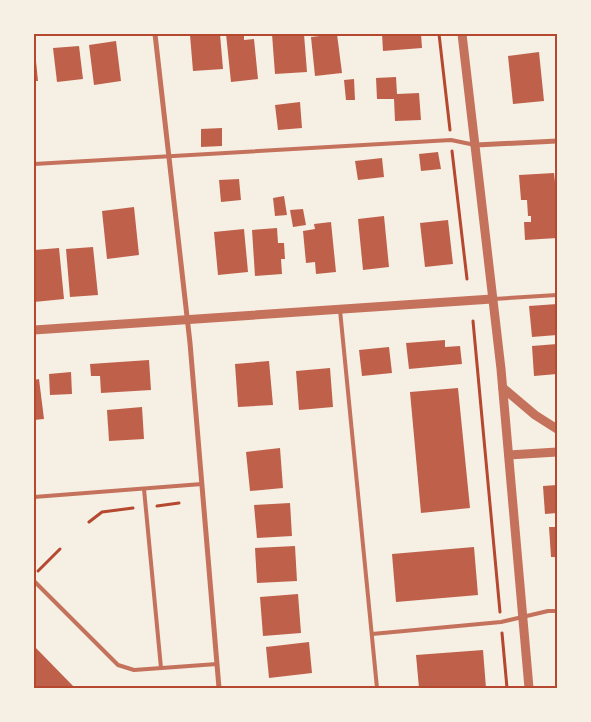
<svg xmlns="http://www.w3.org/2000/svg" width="591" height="722" viewBox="0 0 591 722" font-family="Cabin,sans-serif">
	<rect width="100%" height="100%" fill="#f6efe4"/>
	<!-- building -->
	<g fill="#bf614a">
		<path d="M220,34L223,69L193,71L190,35Z"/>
		<path d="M226,34H244V40L254,39L258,79L231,82Z"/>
		<path d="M272,34H304L307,72L275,74Z"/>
		<path d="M337,34L342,73L315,76L311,37Z"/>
		<path d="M382,34H421L422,48L383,51Z"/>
		<path d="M116,41L121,81L94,85L89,45Z"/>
		<path d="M79,46L83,79L57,82L53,48Z"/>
		<path d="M34,51H35L38,81H34Z"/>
		<path d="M539,52L544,101L513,104L508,56Z"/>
		<path d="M396,77L397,94L419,93L421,120L395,121L394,99H377L376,78Z"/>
		<path d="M354,79L355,100H346L344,80Z"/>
		<path d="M300,102L302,128L278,130L275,105Z"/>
		<path d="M222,128V146L201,147V129Z"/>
		<path d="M438,152L441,169L421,171L419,154Z"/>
		<path d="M382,158L384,177L358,180L355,161Z"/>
		<path d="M554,173L555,182H557V238L525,240L524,222H531V216H528L527,200H521L519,175Z"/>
		<path d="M239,179L241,200L221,202L219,180Z"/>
		<path d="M284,196L287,215L275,216L273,198Z"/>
		<path d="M134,207L139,255L107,259L102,211Z"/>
		<path d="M303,209L306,225L293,227L290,210Z"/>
		<path d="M384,216L389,267L363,270L358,219Z"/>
		<path d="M448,220L453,264L425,267L420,223Z"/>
		<path d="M331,222L336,272L316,274L315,262L306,263L303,231L315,229L314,224Z"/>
		<path d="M277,228L278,243H284L285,259H281L282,274L255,276L252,230Z"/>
		<path d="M244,229L248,272L218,275L214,232Z"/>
		<path d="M93,247L98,295L70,297L66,249Z"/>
		<path d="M59,248L64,299L34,302V250Z"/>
		<path d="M557,304V335L532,337L529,306Z"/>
		<path d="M445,340V347L460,346L462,364L409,369L406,343Z"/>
		<path d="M557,344V374L534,376L532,346Z"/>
		<path d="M389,347L392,373L362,376L359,350Z"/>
		<path d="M149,360L151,390L101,393L100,376H91L90,364Z"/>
		<path d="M269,361L273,405L238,407L235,364Z"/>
		<path d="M330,368L333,407L299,410L296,371Z"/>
		<path d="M71,372L72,394L50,395L49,374Z"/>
		<path d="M39,379L44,419L34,420V380Z"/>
		<path d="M458,388L470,508L421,513L410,392Z"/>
		<path d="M142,407L144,439L109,441L107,410Z"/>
		<path d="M280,448L283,488L250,491L246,452Z"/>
		<path d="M557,485V513L545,514L543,486Z"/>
		<path d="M290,503L292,536L257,538L254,505Z"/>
		<path d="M549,527H557V557H551Z"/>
		<path d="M295,546L297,581L257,583L255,548Z"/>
		<path d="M474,547L478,595L396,602L392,554Z"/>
		<path d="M298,594L301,633L263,636L260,597Z"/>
		<path d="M309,642L312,673L269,678L266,647Z"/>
		<path d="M34,646L75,688H34Z"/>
		<path d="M483,650L486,688H419L416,655Z"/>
	</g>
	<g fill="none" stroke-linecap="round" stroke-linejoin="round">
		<!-- path -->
		<g stroke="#b5482f" stroke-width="3">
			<path d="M439,34L450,130"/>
			<path d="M452,151L467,279"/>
			<path d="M473,321L500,612"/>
			<path d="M157,506L179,503"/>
			<path d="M89,522L102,512L133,508"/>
			<path d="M38,571L60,549"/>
			<path d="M502,633L507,688"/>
		</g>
		<!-- service -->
		<g stroke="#c5725c" stroke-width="4">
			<path d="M34,164L451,140L475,145"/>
			<path d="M494,299L557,295"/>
			<path d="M340,310L377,688"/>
			<path d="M144,489L161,668"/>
			<path d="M34,497L202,484"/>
			<path d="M34,581L118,665L134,670L217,664"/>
			<path d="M372,634L501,622L548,611H557"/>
		</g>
		<!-- minor -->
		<g stroke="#c5725c" stroke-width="5">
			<path d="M155,34L190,343L219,688"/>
			<path d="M476,145L557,141"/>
		</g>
		<!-- tertiary -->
		<g stroke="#c5725c" stroke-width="9">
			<path d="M462,34L501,369L529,688"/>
			<path d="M34,330L492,299"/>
			<path d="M503,388L535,415L557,429"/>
			<path d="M509,455L557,452"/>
		</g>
	</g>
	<!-- border -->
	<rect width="591" height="722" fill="none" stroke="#f6efe4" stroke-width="70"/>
	<rect x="35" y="35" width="521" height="652" fill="none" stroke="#b5482f" stroke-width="2"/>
</svg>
